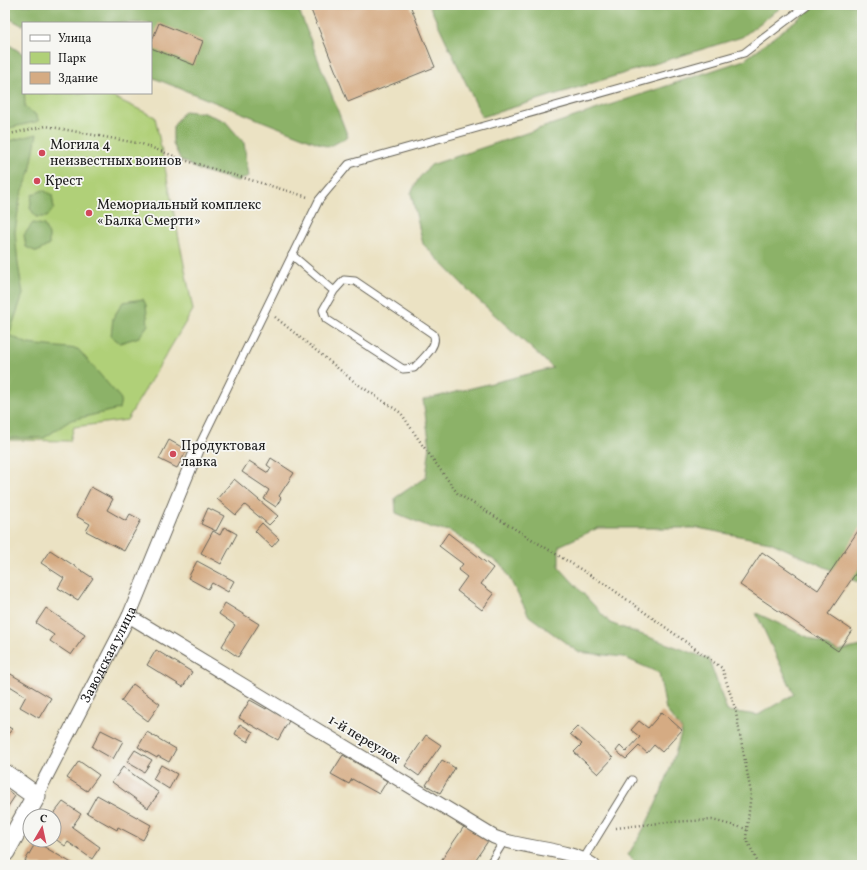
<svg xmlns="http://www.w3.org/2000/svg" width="867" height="870" viewBox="0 0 867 870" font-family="Vollkorn,serif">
	<rect width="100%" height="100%" fill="#f6f6f2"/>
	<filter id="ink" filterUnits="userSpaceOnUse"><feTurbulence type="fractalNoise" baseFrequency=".025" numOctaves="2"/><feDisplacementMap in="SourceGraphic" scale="8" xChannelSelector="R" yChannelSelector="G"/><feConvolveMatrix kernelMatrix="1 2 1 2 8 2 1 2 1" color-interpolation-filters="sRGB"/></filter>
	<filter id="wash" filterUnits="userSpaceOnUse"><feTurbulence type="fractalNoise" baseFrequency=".012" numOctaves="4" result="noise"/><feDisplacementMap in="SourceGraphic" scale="16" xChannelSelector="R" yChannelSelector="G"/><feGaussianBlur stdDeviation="0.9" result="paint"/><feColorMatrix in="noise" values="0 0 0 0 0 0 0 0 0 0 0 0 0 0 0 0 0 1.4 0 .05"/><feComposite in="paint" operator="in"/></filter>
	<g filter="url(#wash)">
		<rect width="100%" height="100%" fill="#ebe2c3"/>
		<!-- green -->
		<path fill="#b0d078" stroke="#66764a" d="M5,44L23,54V93H105L155,117L193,310L127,420L74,427L70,441L5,440Z"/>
		<!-- forest -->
		<g fill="#8cb268" stroke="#546742">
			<path d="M5,5H297L348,137L328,147L151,77V23H23V26L5,16Z"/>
			<path d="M429,5H784L742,37L482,117Z"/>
			<path d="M816,5H862V584L770,542L698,528H598L559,546V567L610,623L709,659L727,711L758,715L794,694L756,613L838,651L862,646V865H638L628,855C653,817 670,774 682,730L666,710L659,673L623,657L578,652L529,616L503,566L450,531L432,528L396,513L395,498L426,477L430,446L423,400L553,368L474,296L423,244L411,193L419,178L431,165L744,60Z"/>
			<path d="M5,42L23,54L25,107L35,114L39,121L5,129Z"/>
			<path d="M184,111L204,113L225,121L244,143L249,176L238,181L199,170L181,160L173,144V127Z"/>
			<path d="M37,134L30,172L20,198L15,232L18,264L23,294L9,335L28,344L78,349L121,399L119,409L71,420L44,438H5V142Z"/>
			<path d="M43,190L52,195L54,208L47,217H36L30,208L32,195Z"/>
			<path d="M33,223L44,225L49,235V245L37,252L26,247L24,235Z"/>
			<path d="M143,299L146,305L148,325L139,337L120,343L111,336L113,318L123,302Z"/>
		</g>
		<g id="blocks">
			<!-- building -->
			<g fill="#d5ab83">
				<path d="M309,5H410L435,67L348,102Z"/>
				<path d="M159,23L203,41L194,65L151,48V43Z"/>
				<path d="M169,440L187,450L177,468L159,459Z"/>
				<path d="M271,458L294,473L279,496L281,498L276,507L264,499L269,490L242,472L249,461L268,473L271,468L267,465Z"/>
				<path d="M234,479L278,516L269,525L245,505L236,515L217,499Z"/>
				<path d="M91,487L113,499L107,510L126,521L130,514L141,520L124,551L86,531L90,524L76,516Z"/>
				<path d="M208,508L224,516L216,531L201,524Z"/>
				<path d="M262,523L279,539L272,547L255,531Z"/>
				<path d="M862,525V564L828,614L852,630L838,651L740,585L762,552L818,590Z"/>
				<path d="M224,527L237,534L221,564L201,553L213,531L220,535Z"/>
				<path d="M448,533L493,568L481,584L494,594L482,610L457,591L467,577L458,570L463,564L439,546Z"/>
				<path d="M50,550L93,578L78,600L58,588L64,578L41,563Z"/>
				<path d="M197,561L234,581L228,592L212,583L208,589L188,578Z"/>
				<path d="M225,603L259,624L238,657L222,646L235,625L219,614Z"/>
				<path d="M46,608L85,635L71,655L50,641L54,635L36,623Z"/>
				<path d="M156,650L192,672L183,687L147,665Z"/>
				<path d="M9,673L51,698L39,718L20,707L26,696L5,683Z"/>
				<path d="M133,684L160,704L148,721L121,701Z"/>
				<path d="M250,700L266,709L267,707L290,719L278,740L239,718Z"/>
				<path d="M662,712L682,730L662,752L654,745L647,753L639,746L626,759L616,751L620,746L626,752L640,737L631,730L639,721L648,728Z"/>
				<path d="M240,724L253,732L248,742L235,734Z"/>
				<path d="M5,725L12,729L5,739Z"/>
				<path d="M578,726L613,758L598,774L574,752L582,744L570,734Z"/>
				<path d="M101,730L123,741L113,759L92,747Z"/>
				<path d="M147,732L176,749L169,762L158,756L157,758L138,747Z"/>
				<path d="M426,735L441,745L419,776L405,766Z"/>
				<path d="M135,750L152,760L144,772L127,762Z"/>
				<path d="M343,755L387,781L379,794L352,779L349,784L331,774Z"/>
				<path d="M442,760L455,768L440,793L426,785Z"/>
				<path d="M79,761L99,775L87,791L67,778Z"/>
				<path d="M161,765L177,774L169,789L153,779Z"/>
				<path d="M123,767L159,793L148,808L112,782Z"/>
				<path d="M5,789L15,796L5,811Z"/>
				<path d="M97,795L151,825L143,840L118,827L117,830L87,813Z"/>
				<path d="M63,802L81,814L72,827L100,847L92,859L68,842L65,846L54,838V816H52Z"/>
				<path d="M465,825L488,841L472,865H438Z"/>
				<path d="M36,842L75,865H32L25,861Z"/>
			</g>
		</g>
	</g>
	<g filter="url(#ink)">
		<use href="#blocks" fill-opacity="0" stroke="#646156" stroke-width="1"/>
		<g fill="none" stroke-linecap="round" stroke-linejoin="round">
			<!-- lane casing -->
			<g stroke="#646156" stroke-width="9">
				<g id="lane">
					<path d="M292,255L334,291L323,310L326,319L403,369L414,368C421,360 440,345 433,334L355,281L344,280L334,291"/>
					<path d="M197,450L319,200L349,164L744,53L807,5"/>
					<path d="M584,858L632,780"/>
					<path d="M489,865L504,841"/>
				</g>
			</g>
			<!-- street casing -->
			<g stroke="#646156" stroke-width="15">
				<g id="street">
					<path d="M129,616L494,837C524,849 569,848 593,865"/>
					<path id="s1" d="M36,796L129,616L197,450"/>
				</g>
			</g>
			<!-- secondary casing -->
			<g stroke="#646156" stroke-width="21">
				<path id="secondary" d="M5,774L36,796L5,852"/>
			</g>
			<!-- path -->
			<g stroke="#646156" stroke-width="2.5" stroke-dasharray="1 3" stroke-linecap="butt">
				<path d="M5,135L46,126L142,144L187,161L308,197"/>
				<path d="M275,317L356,383L401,413L421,443L458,494L608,586L722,668L735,708L751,793L746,838L759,865"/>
				<path d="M616,828L668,822L712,820L747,829"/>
			</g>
			<!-- lane -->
			<use href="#lane" stroke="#fff" stroke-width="7"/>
			<!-- street -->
			<use href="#street" stroke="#fff" stroke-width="13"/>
			<!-- secondary -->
			<use href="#secondary" stroke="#fff" stroke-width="19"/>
		</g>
	</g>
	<!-- markers -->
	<g fill="#d1495b" stroke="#f6f6f2" stroke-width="1.5">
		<circle cx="42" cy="153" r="4"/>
		<circle cx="37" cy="181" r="4"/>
		<circle cx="89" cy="213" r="4"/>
		<circle cx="173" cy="454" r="4"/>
	</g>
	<g text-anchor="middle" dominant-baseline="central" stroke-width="3.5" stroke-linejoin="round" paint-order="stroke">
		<!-- poi labels -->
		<g font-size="14" fill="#1c1c1c" stroke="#f6f6f2" text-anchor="start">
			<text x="50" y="145">Могила 4<tspan x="50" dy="16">неизвестных воинов</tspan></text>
			<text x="45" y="181">Крест</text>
			<text x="97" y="205">Мемориальный комплекс<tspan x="97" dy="16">«Балка Смерти»</tspan></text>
			<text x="181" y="446">Продуктовая<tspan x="181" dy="16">лавка</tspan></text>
		</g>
		<!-- street labels -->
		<g font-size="14" fill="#1c1c1c" stroke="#f6f6f2">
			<text stroke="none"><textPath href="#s1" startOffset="159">Заводская улица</textPath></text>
			<text transform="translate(364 740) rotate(31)">1-й переулок</text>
		</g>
	</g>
	<!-- margin -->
	<rect width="867" height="870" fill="none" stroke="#f6f6f2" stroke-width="20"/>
	<!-- legend -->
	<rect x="22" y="22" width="130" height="72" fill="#f6f6f2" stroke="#9f9f9c"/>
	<rect x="30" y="35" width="20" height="6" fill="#ffffff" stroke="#9f9f9c"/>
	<text x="58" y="42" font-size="12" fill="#1c1c1c">Улица</text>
	<rect x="30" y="52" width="20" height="12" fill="#b0d078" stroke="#9f9f9c"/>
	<text x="58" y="62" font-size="12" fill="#1c1c1c">Парк</text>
	<rect x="30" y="72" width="20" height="12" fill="#d5ab83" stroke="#9f9f9c"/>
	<text x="58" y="82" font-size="12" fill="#1c1c1c">Здание</text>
	<!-- north arrow -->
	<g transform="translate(42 828) rotate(9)"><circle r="19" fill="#f6f6f2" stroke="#9f9f9c"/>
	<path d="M0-3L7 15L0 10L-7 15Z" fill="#d1495b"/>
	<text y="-6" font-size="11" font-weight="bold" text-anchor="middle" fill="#1c1c1c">С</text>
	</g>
</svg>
